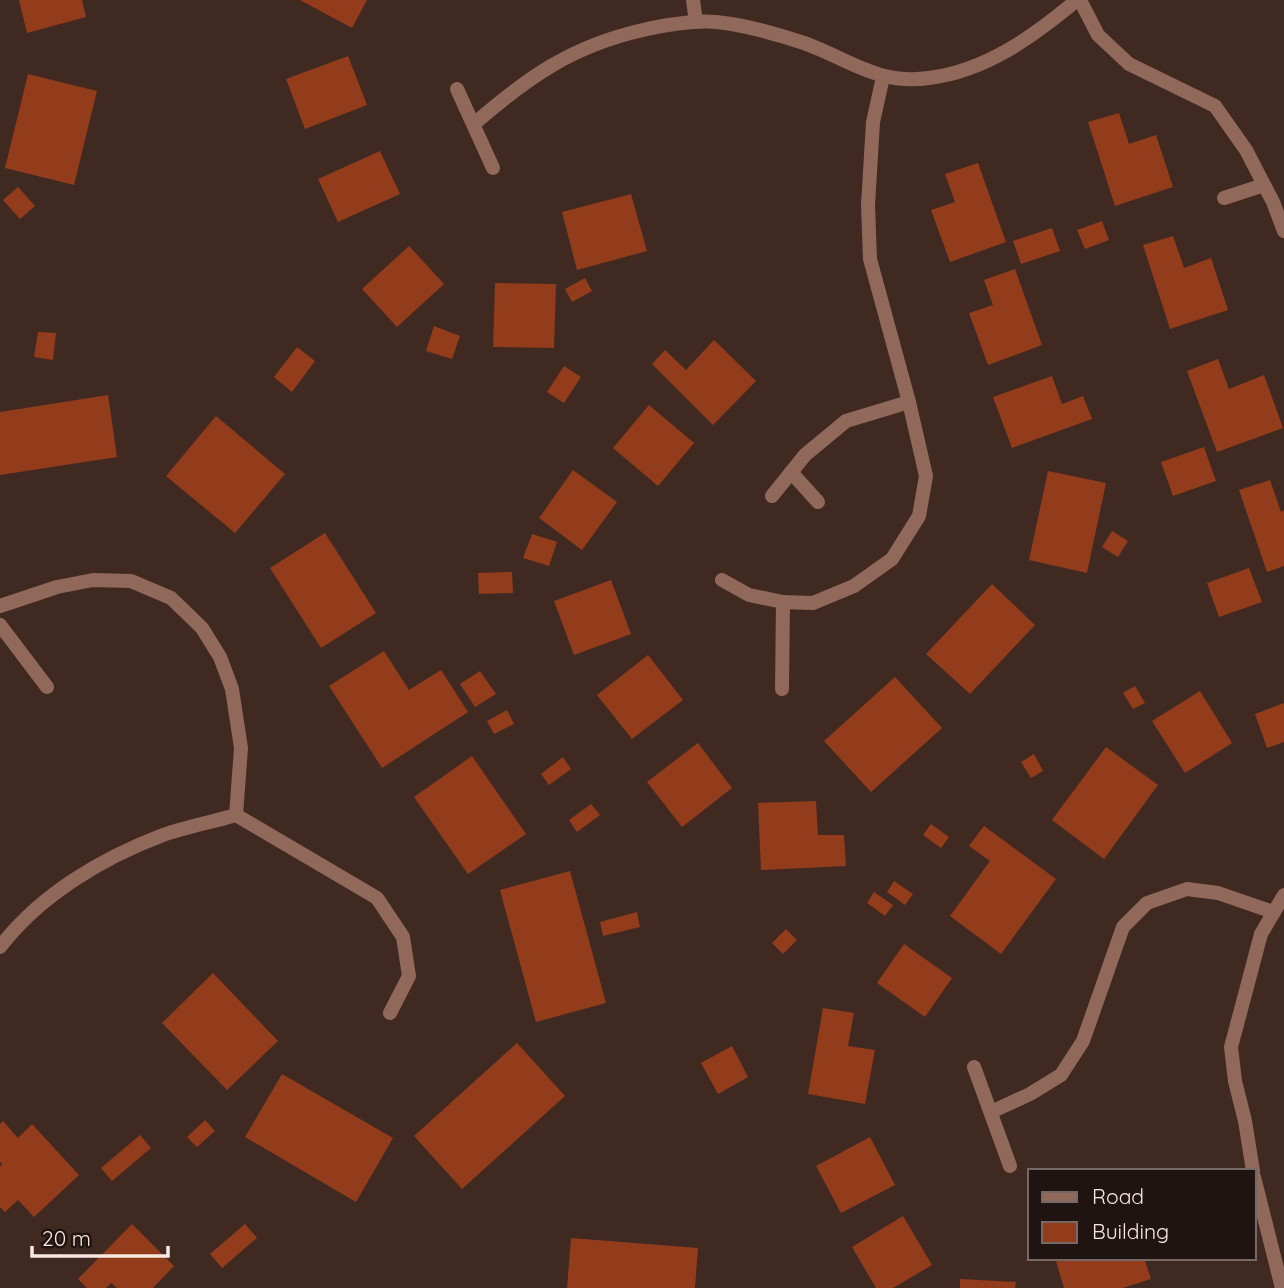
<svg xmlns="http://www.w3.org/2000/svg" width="1284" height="1288" viewBox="0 0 1284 1288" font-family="Quicksand,sans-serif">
	<rect width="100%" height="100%" fill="#402921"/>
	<!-- building -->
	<g fill="#923c1c">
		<path d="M19,0H82L86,17L27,33Z"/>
		<path d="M300,0H367L352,28Z"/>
		<path d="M348,56L367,105L305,129L286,79Z"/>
		<path d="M28,74L97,91L74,185L5,168Z"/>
		<path d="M1119,113L1129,144L1156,135L1173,187L1115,206L1088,122Z"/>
		<path d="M380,151L400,194L338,222L318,179Z"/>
		<path d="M978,163L1006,242L950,262L931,210L955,202L945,174Z"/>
		<path d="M18,187L35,206L20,219L3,200Z"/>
		<path d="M631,194L647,251L577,270L562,212Z"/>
		<path d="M1102,221L1109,240L1085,249L1077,230Z"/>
		<path d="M1052,228L1060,251L1021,264L1013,241Z"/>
		<path d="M1173,236L1184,268L1211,258L1228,310L1170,329L1143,245Z"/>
		<path d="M409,246L444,284L397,327L362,289Z"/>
		<path d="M1015,269L1042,345L988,365L969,313L993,305L984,280Z"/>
		<path d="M585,278L592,291L572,302L565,289Z"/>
		<path d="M495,283L556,284L554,348L493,347Z"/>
		<path d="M434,326L460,336L452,359L426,351Z"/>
		<path d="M38,332L56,333L53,360L34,357Z"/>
		<path d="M714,340L756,381L713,425L652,364L665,350L686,370Z"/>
		<path d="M297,347L315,361L292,392L274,377Z"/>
		<path d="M1218,359L1229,389L1264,375L1283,428L1217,452L1187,371Z"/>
		<path d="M564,366L581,377L564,403L547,392Z"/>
		<path d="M1052,376L1062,404L1083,396L1092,419L1012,448L993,397Z"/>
		<path d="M108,395L117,457L0,475V412Z"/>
		<path d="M649,405L694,443L658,486L613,448Z"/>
		<path d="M216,416L285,474L235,533L166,476Z"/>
		<path d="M1204,447L1216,481L1173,496L1161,462Z"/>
		<path d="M573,470L617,502L582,550L539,518Z"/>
		<path d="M1048,471L1106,483L1087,573L1029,560Z"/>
		<path d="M1270,480L1281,512L1284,510V566L1267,572L1239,490Z"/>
		<path d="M1112,531L1128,541L1118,557L1102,547Z"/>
		<path d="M325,533L376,613L321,648L270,568Z"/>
		<path d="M532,534L557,542L549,566L523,558Z"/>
		<path d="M1249,568L1262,602L1219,617L1207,583Z"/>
		<path d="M512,572L513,593L479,594L478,573Z"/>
		<path d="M611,580L631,634L574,655L554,601Z"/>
		<path d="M992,584L1035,625L970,694L926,654Z"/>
		<path d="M384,651L409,690L441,670L468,712L382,768L329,686Z"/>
		<path d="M648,655L683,700L632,739L597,695Z"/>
		<path d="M480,671L496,694L475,707L460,684Z"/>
		<path d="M895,677L942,728L871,792L824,741Z"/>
		<path d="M1135,686L1145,703L1133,709L1123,693Z"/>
		<path d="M1200,691L1232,743L1185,773L1152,721Z"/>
		<path d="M1284,703V742L1267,748L1255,714Z"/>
		<path d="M507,710L514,724L494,734L487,721Z"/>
		<path d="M698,743L732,788L682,827L647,782Z"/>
		<path d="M1106,747L1158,785L1104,859L1052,820Z"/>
		<path d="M1034,754L1043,771L1031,778L1021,762Z"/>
		<path d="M472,756L526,834L468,874L414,797Z"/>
		<path d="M563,757L571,769L549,785L541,774Z"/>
		<path d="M816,801L818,835H844L846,866L761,870L758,803Z"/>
		<path d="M591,804L600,815L577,832L569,820Z"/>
		<path d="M931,824L949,837L941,848L923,835Z"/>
		<path d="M984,826L1056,879L1001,954L950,916L990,861L969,846Z"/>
		<path d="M570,871L606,1003L536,1022L500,890Z"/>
		<path d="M894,881L913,894L905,905L887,892Z"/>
		<path d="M874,892L893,905L885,916L867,903Z"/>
		<path d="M637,912L640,927L603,936L600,922Z"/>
		<path d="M786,929L797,940L783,954L772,943Z"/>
		<path d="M904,944L952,978L925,1017L877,983Z"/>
		<path d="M213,973L278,1041L227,1090L162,1023Z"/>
		<path d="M823,1008L854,1013L848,1046L875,1050L865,1104L808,1094Z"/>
		<path d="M517,1043L565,1096L462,1189L414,1136Z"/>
		<path d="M732,1046L748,1077L718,1094L701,1063Z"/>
		<path d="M282,1074L393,1138L356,1202L245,1137Z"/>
		<path d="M205,1120L215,1131L197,1147L187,1137Z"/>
		<path d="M3,1121L18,1138L32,1124L79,1175L34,1217L18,1200L5,1212L0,1207V1167L2,1164L0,1162V1124Z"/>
		<path d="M140,1135L151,1148L112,1181L101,1168Z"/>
		<path d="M870,1137L895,1185L841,1213L816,1166Z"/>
		<path d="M903,1216L932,1265L893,1288H876L852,1247Z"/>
		<path d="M132,1224L174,1266L153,1288H117L111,1283L106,1288H87L78,1279Z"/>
		<path d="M245,1224L257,1238L222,1268L210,1254Z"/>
		<path d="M571,1238L698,1248L695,1288H567Z"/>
		<path d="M1055,1258H1144L1151,1279L1123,1288H1064Z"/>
		<path d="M960,1279L1016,1282L1015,1288H960Z"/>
	</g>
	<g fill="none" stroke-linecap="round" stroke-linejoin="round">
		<!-- minor -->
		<g stroke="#91695b" stroke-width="14">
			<path d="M693,0L696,22"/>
			<path d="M1080,0L1098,35L1129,64L1215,106L1246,150L1273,202L1284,231"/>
			<path d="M457,89L493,168"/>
			<path d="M474,124C528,77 572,46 643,30C666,25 692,20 716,22C741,24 780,35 804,43C849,59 877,85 929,78C986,71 1034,36 1077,0"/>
			<path d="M1224,198L1264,185"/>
			<path d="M791,472L818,502"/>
			<path d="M772,496L805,455L846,421L909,402"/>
			<path d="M722,580L749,595L783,602L813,603L854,586L892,559L919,516L926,476L909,402L870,259L868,205L873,122L883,77"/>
			<path d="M0,606L57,587L93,580L131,581L171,598L202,628L220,657L232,689L241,748L236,815C212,822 186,827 163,835C102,858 40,895 0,947"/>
			<path d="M0,625L47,687"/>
			<path d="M782,689L783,602"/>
			<path d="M236,815L377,898L403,937L409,976L390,1013"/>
			<path d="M974,1067L1010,1166"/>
			<path d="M991,1112L1030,1094L1061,1075L1083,1041L1123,927L1147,903L1187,889L1218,893L1273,912"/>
			<path d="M1253,1171L1245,1121L1235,1081L1231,1047L1261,934L1284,895"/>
			<path d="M1254,1177L1282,1288"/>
		</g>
	</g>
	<!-- legend -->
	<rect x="1028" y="1169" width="228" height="91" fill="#1f1411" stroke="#766965" stroke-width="2"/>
	<rect x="1042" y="1192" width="35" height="10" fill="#91695b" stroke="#766965" stroke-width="2"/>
	<text x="1092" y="1204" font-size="21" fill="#f8e8e2">Road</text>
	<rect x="1042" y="1222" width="35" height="21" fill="#923c1c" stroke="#766965" stroke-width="2"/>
	<text x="1092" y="1239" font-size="21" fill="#f8e8e2">Building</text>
	<!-- scale -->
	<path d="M32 1246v10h136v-10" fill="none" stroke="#f8e8e2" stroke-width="3.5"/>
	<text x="42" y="1246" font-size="21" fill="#f8e8e2" stroke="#1f1411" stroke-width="5" paint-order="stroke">20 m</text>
</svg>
